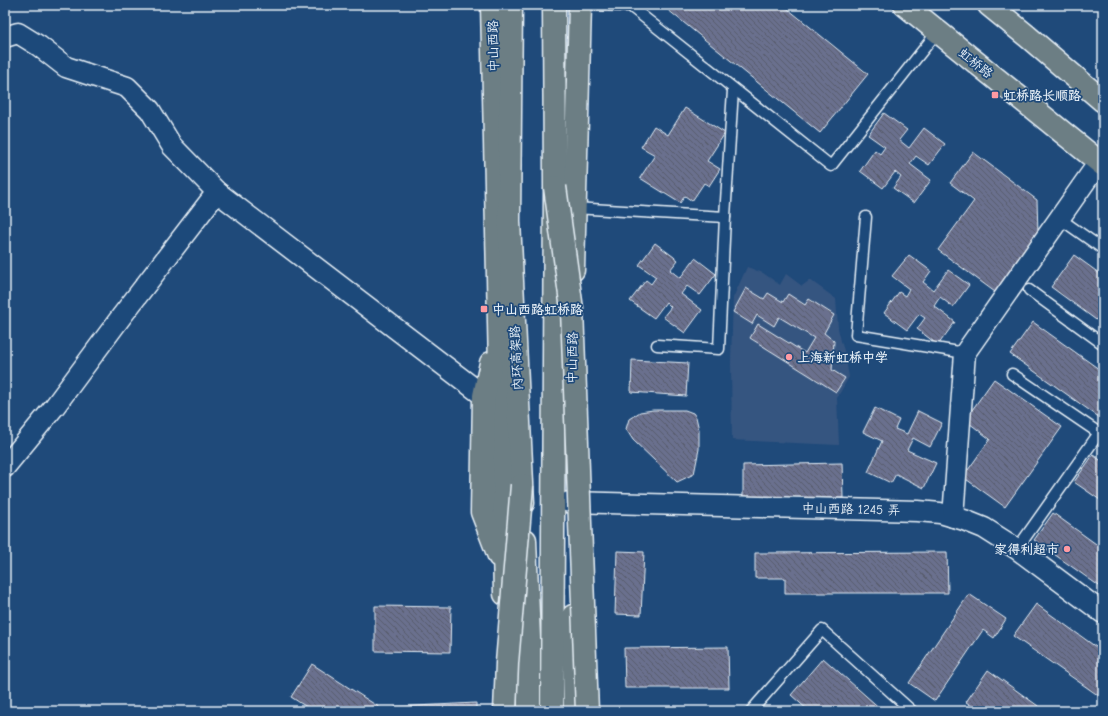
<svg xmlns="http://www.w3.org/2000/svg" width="1108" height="716" viewBox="0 0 1108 716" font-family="'Comic Neue','LXGW WenKai TC',sans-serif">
	<defs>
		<pattern id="building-back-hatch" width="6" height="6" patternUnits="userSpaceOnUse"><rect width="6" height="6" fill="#6a708e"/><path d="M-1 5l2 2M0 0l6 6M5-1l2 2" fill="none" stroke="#585c6c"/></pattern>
	</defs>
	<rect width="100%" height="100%" fill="#1f4a7a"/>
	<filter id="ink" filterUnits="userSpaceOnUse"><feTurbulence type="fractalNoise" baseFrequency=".025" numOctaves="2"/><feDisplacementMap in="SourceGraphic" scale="8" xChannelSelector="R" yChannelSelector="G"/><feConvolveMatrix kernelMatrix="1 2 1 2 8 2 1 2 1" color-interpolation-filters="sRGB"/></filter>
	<g filter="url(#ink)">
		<!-- built -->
		<path fill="#365580" d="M747,267L763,273L780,285L786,274L802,286L810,280L836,299L838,328L841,341L845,354L849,377L837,398L839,445L732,440L731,361L733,298Z"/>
		<!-- building -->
		<g fill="url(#building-back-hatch)" stroke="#e8f1f8">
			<path d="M662,5H783L868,74L820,133Z"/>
			<path d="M685,108L725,133L707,161L720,169L709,186L704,183L692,201L685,196L680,203L640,178L655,155L641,147L654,126L668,135Z"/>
			<path d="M884,113L907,130L899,140L909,148L924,128L945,144L929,165L916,156L910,164L931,180L914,203L893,188L901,177L895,172L883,188L860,171L875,150L880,154L885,147L868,135Z"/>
			<path d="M973,152L1037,200L1038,234L995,292L938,250L974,201L950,183Z"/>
			<path d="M655,243L678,260L670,270L680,278L695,258L716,274L700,295L687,286L681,294L702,310L685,333L663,317L671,307L666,302L654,318L630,301L646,280L651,284L656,277L639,265Z"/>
			<path d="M909,255L931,271L923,282L933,290L948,270L969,285L953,307L940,297L934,306L955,322L938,345L917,329L925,318L919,314L907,330L884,313L899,292L905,296L909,289L892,276Z"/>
			<path d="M1074,255L1103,276V325L1051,287Z"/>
			<path d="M746,288L764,299L768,293L783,302L788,294L805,305L809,299L834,315L824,333L834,341L832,370L845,378L836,392L750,338L758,324L805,353L814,338L779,317L774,326L757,315L752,324L733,312Z"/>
			<path d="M1033,322L1103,372V420L1010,354Z"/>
			<path d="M632,360L688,363L686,396L631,392Z"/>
			<path d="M994,379L1062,427L1005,507L963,477L990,439L965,420Z"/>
			<path d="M875,408L899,420L895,429L907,434L918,411L942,423L930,447L913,438L907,450L936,463L924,488L896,474L891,483L868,472L882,441L863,432Z"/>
			<path d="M653,410H685L693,413L696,417L699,430V449L694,474L677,482L633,440L626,429L629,419L640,412Z"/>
			<path d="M1093,455L1103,462V502L1074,482Z"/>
			<path d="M842,463L843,498L743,499V465Z"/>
			<path d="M1053,513L1103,549V587L1102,588L1034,540Z"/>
			<path d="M617,551L644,552L641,615L615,614Z"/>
			<path d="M947,552L948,593H785V578H755V553Z"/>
			<path d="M969,594L1006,619L994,638L983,630L935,701L909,683Z"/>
			<path d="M1036,604L1103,652V696L1102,698L1013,636Z"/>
			<path d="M375,606L451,607L450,652L375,651Z"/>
			<path d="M728,647L729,688H625L624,648Z"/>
			<path d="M823,658L883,711H809L791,695Z"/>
			<path d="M312,664L385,711H313L291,697Z"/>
			<path d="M988,670L1045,711H979L966,702Z"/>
			<path d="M476,703V711H392L395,707Z"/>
		</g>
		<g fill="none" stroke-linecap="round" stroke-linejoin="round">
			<!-- lane casing -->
			<g stroke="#e8f1f8" stroke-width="13">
				<g id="lane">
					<path d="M580,5L630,6L831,166L938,31"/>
					<path d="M574,208L725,217"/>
					<path d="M866,217L856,335L965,353"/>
					<path d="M1059,218L1103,249"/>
					<path d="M1029,290L1103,344"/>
					<path d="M657,345L719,349L725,217L733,90"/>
					<path d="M1012,374L1099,433"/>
					<path d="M1017,549L1099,433L1103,436"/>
					<path d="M751,711L822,630L912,711"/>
				</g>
			</g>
			<!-- street casing -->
			<g stroke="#e8f1f8" stroke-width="23">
				<g id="street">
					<path d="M5,37L18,33L39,46L66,67L127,87L150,110L172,146L217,192L484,396L497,405"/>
					<path d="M5,467L55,406L121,317L217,192"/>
					<path d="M569,502L918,511L940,513L964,520L984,528L1017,549L1103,613"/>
					<path d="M953,517L965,353L1099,162"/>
				</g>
			</g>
			<!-- primary casing -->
			<g stroke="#e8f1f8" stroke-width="25">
				<g id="primary">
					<path d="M492,5L505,594"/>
					<path d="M905,5L1103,165"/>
					<path d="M989,5L1027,36L1103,101"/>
					<path d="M573,270L580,5"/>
					<path d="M491,363L484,396L482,512L499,556"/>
					<path d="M573,616L575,711"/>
				</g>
			</g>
			<!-- highway casing -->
			<g stroke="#e8f1f8" stroke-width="25">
				<g id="highway">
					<path d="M511,5L509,221L523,503"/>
					<path d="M525,540L529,639V711"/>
					<path d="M552,711L555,187L554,5"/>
				</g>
			</g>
			<!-- lane -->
			<use href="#lane" stroke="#1f4a7a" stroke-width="10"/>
			<!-- street -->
			<use href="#street" stroke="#1f4a7a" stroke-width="20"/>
			<!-- primary -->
			<use href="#primary" stroke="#6c7e84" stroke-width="22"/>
			<!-- highway -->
			<use href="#highway" stroke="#6c7e84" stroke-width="22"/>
			<!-- highway-bridge casing -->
			<g stroke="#e8f1f8" stroke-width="25" stroke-linecap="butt">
				<g id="highway-bridge">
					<path d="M555,187L572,309L587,711"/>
					<path d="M505,711L507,663L522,485"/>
				</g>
			</g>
			<!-- highway-bridge -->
			<use href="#highway-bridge" stroke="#6c7e84" stroke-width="22"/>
		</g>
	</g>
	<!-- markers -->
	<g fill="#ff9aa2" stroke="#1f4a7a" stroke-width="1.5">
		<rect x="991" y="91" width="8" height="8" rx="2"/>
		<rect x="480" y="305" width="8" height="8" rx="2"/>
		<circle cx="789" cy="357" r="4"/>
		<circle cx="1067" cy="549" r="4"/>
	</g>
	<g text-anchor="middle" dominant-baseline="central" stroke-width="3.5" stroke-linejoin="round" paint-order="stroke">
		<!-- street labels -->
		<g font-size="13" fill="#e8f1f8" stroke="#1f4a7a">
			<text transform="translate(493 46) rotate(-91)">中山西路</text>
			<text transform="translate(976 63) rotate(39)">虹桥路</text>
			<text transform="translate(516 358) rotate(-93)">内环高架路</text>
			<text transform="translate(572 358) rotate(-89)">中山西路</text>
			<text transform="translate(851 509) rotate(1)">中山西路 1245 弄</text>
		</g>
		<!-- poi labels -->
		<g font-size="13" font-weight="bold" fill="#e8f1f8" stroke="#1f4a7a" text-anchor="start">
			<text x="1003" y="95">虹桥路长顺路</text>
			<text x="492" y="309">中山西路虹桥路</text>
			<text x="797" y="357">上海新虹桥中学</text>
			<text x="1059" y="549" text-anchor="end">家得利超市</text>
		</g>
	</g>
	<!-- margin -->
	<rect width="1108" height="716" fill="none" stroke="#1f4a7a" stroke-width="20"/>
	<rect x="10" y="10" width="1088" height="696" fill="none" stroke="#e8f1f8" stroke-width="1.5" filter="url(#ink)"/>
</svg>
